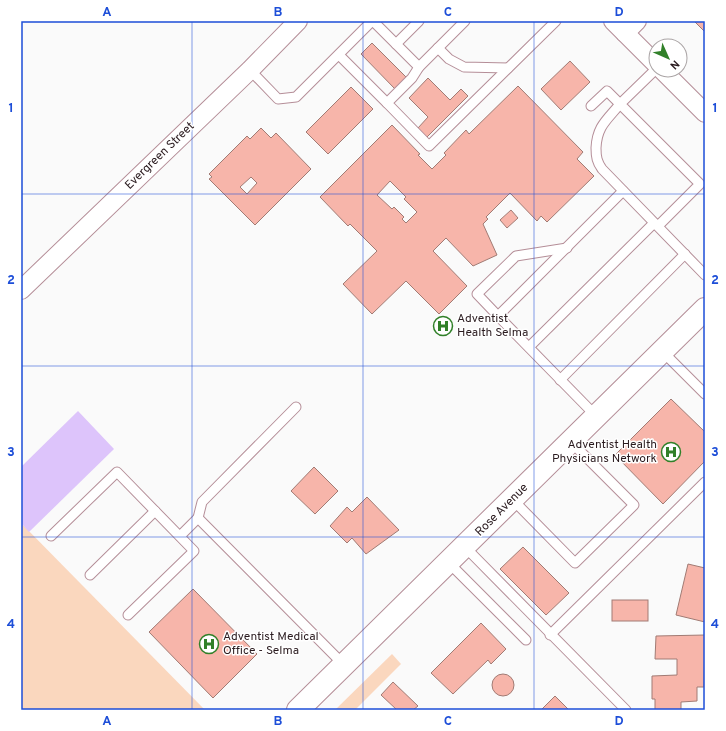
<svg xmlns="http://www.w3.org/2000/svg" width="726" height="731" viewBox="0 0 726 731" font-family="Overpass,sans-serif">
	<rect width="100%" height="100%" fill="#fafafa"/>
	<!-- green -->
	<g fill="#fad7be">
		<path d="M21,523L205,710H21Z"/>
		<path d="M392,654L401,664L355,710H335Z"/>
	</g>
	<!-- water -->
	<path fill="#ddc4fb" d="M78,411L114,449L29,532L21,523V467Z"/>
	<!-- building -->
	<g fill="#f7b5aa" stroke="#a17b74" fill-rule="evenodd">
		<path d="M694,21H705V32Z"/>
		<path d="M372,43L407,78L395,89L361,54Z"/>
		<path d="M570,61L590,82L561,110L541,89Z"/>
		<path d="M428,78L450,100L461,89L468,96L427,137L418,128L428,117L409,98Z"/>
		<path d="M518,86L583,152L577,159L594,176L547,222L541,216L537,221L510,193L486,217L488,219L483,224L497,255L473,266L446,238L433,251L467,286L439,314L406,281L372,314L343,284L377,251L350,224L348,226L320,197L392,125L420,154L418,155L432,169L446,155L444,153L466,130L469,134ZM390,181L406,197L404,199L417,212L406,223L402,219L404,217L394,207L392,209L377,195Z"/>
		<path d="M351,87L373,109L328,154L306,132Z"/>
		<path d="M261,128L271,138L276,133L311,169L255,225L209,179L212,177L209,174L247,136L250,139ZM251,177L257,183L247,194L240,187Z"/>
		<path d="M511,210L518,218L507,228L500,220Z"/>
		<path d="M671,399L705,432V461L663,504L615,455Z"/>
		<path d="M314,467L338,491L315,514L291,491Z"/>
		<path d="M367,497L399,530L366,554L352,538L347,543L330,526L347,507L352,512Z"/>
		<path d="M523,547L569,593L546,615L500,569Z"/>
		<path d="M688,564L705,568V622L676,615Z"/>
		<path d="M193,589L257,654L213,698L149,632Z"/>
		<rect x="612" y="600" width="36" height="21"/>
		<path d="M481,623L506,649L491,664L488,660L453,694L431,673Z"/>
		<path d="M705,635L704,687H697V701L681,702V710H655V699H652V676L677,675V659H655L656,636Z"/>
		<circle cx="503" cy="685" r="11"/>
		<path d="M393,682L418,706L413,710H397L381,695Z"/>
		<path d="M555,696L569,710H541Z"/>
	</g>
	<g fill="none" stroke-linecap="round" stroke-linejoin="round">
		<!-- service casing -->
		<g stroke="#b58e98" stroke-width="11">
			<g id="service">
				<path d="M373,21L419,67"/>
				<path d="M465,21L419,67L412,78L387,103L429,146L556,21"/>
				<path d="M396,44L419,21"/>
				<path d="M438,48L449,59L464,67L508,68"/>
				<path d="M339,55L387,103"/>
				<path d="M656,69L620,104L700,184L658,226"/>
				<path d="M250,70L278,99L296,97L372,21"/>
				<path d="M591,106L607,91L620,104C607,120 597,126 596,148C596,157 597,162 602,169L705,275"/>
				<path d="M498,316L477,294L516,256L567,248"/>
				<path d="M529,347L654,223"/>
				<path d="M662,351L705,394"/>
				<path d="M560,380L685,254"/>
				<path d="M596,416L498,316L623,191"/>
				<path d="M513,500L575,563L634,505L570,441"/>
				<path d="M198,518L202,502L296,407"/>
				<path d="M51,536L117,472L194,551L128,615"/>
				<path d="M180,536L198,518L344,665"/>
				<path d="M465,547L626,710"/>
				<path d="M449,563L526,640"/>
				<path d="M90,575L155,511"/>
				<path d="M550,635L705,482"/>
			</g>
		</g>
		<!-- minor casing -->
		<g stroke="#b58e98" stroke-width="20">
			<g id="minor">
				<path d="M613,21L656,64"/>
				<path d="M625,33L637,21"/>
				<path d="M662,70L705,113"/>
				<path d="M21,290L250,70L298,21"/>
			</g>
		</g>
		<!-- tertiary casing -->
		<g stroke="#b58e98" stroke-width="24">
			<path id="tertiary" d="M298,710L705,309"/>
		</g>
		<!-- service -->
		<use href="#service" stroke="#fff" stroke-width="9"/>
		<!-- minor -->
		<use href="#minor" stroke="#fff" stroke-width="18"/>
		<!-- tertiary -->
		<use href="#tertiary" stroke="#fff" stroke-width="22"/>
	</g>
	<!-- grid -->
	<path fill="none" stroke="#1d4ed8" stroke-width="1" stroke-opacity="0.55" d="M192,21V710M363,21V710M534,21V710M21,194H705M21,366H705M21,537H705"/>
	<!-- icons -->
	<defs>
		<g id="hospital-ring" transform="scale(1)"><circle r="9.5" fill="#fff" stroke="#318029" stroke-width="1.5"/><path d="M-5-5h3v3.5h4V-5h3V5h-3V1.5h-4V5h-3Z" fill="#318029"/></g>
	</defs>
	<g fill-rule="evenodd">
		<use href="#hospital-ring" x="443" y="326"/>
		<use href="#hospital-ring" x="671" y="452"/>
		<use href="#hospital-ring" x="209" y="644"/>
	</g>
	<g text-anchor="middle" dominant-baseline="central" stroke-width="3" stroke-linejoin="round" paint-order="stroke">
		<!-- street labels -->
		<g font-size="12" fill="#2a1b1f" stroke="#fff">
			<text transform="translate(160 156) rotate(-44)">Evergreen Street</text>
			<text transform="translate(502 510) rotate(-45)">Rose Avenue</text>
		</g>
		<!-- poi labels -->
		<g font-size="12" fill="#2a1b1f" stroke="#fff" text-anchor="start">
			<text x="457" y="319">Adventist<tspan x="457" dy="14">Health Selma</tspan></text>
			<text x="657" y="445" text-anchor="end">Adventist Health<tspan x="657" dy="14">Physicians Network</tspan></text>
			<text x="223" y="637">Adventist Medical<tspan x="223" dy="14">Office - Selma</tspan></text>
		</g>
	</g>
	<!-- border -->
	<rect width="726" height="731" fill="none" stroke="#ffffff" stroke-width="44"/>
	<!-- north arrow -->
	<g transform="translate(668 58) rotate(135)"><circle r="19" fill="#ffffff" stroke="#aaa4a5"/>
	<path d="M0-3L7 15L0 10L-7 15Z" fill="#318029"/>
	<text y="-6" font-size="11" font-weight="bold" text-anchor="middle" fill="#2a1b1f">N</text>
	</g>
	<rect x="22" y="22" width="682" height="687" fill="none" stroke="#1d4ed8" stroke-width="1.5"/>
	<g font-size="13" text-anchor="middle" font-weight="bold" fill="#1d4ed8">
		<text x="107" y="16">A</text>
		<text x="278" y="16">B</text>
		<text x="448" y="16">C</text>
		<text x="619" y="16">D</text>
		<text x="11" y="112">1</text>
		<text x="715" y="112">1</text>
		<text x="11" y="284">2</text>
		<text x="715" y="284">2</text>
		<text x="11" y="456">3</text>
		<text x="715" y="456">3</text>
		<text x="11" y="628">4</text>
		<text x="715" y="628">4</text>
		<text x="107" y="725">A</text>
		<text x="278" y="725">B</text>
		<text x="448" y="725">C</text>
		<text x="619" y="725">D</text>
	</g>
</svg>
